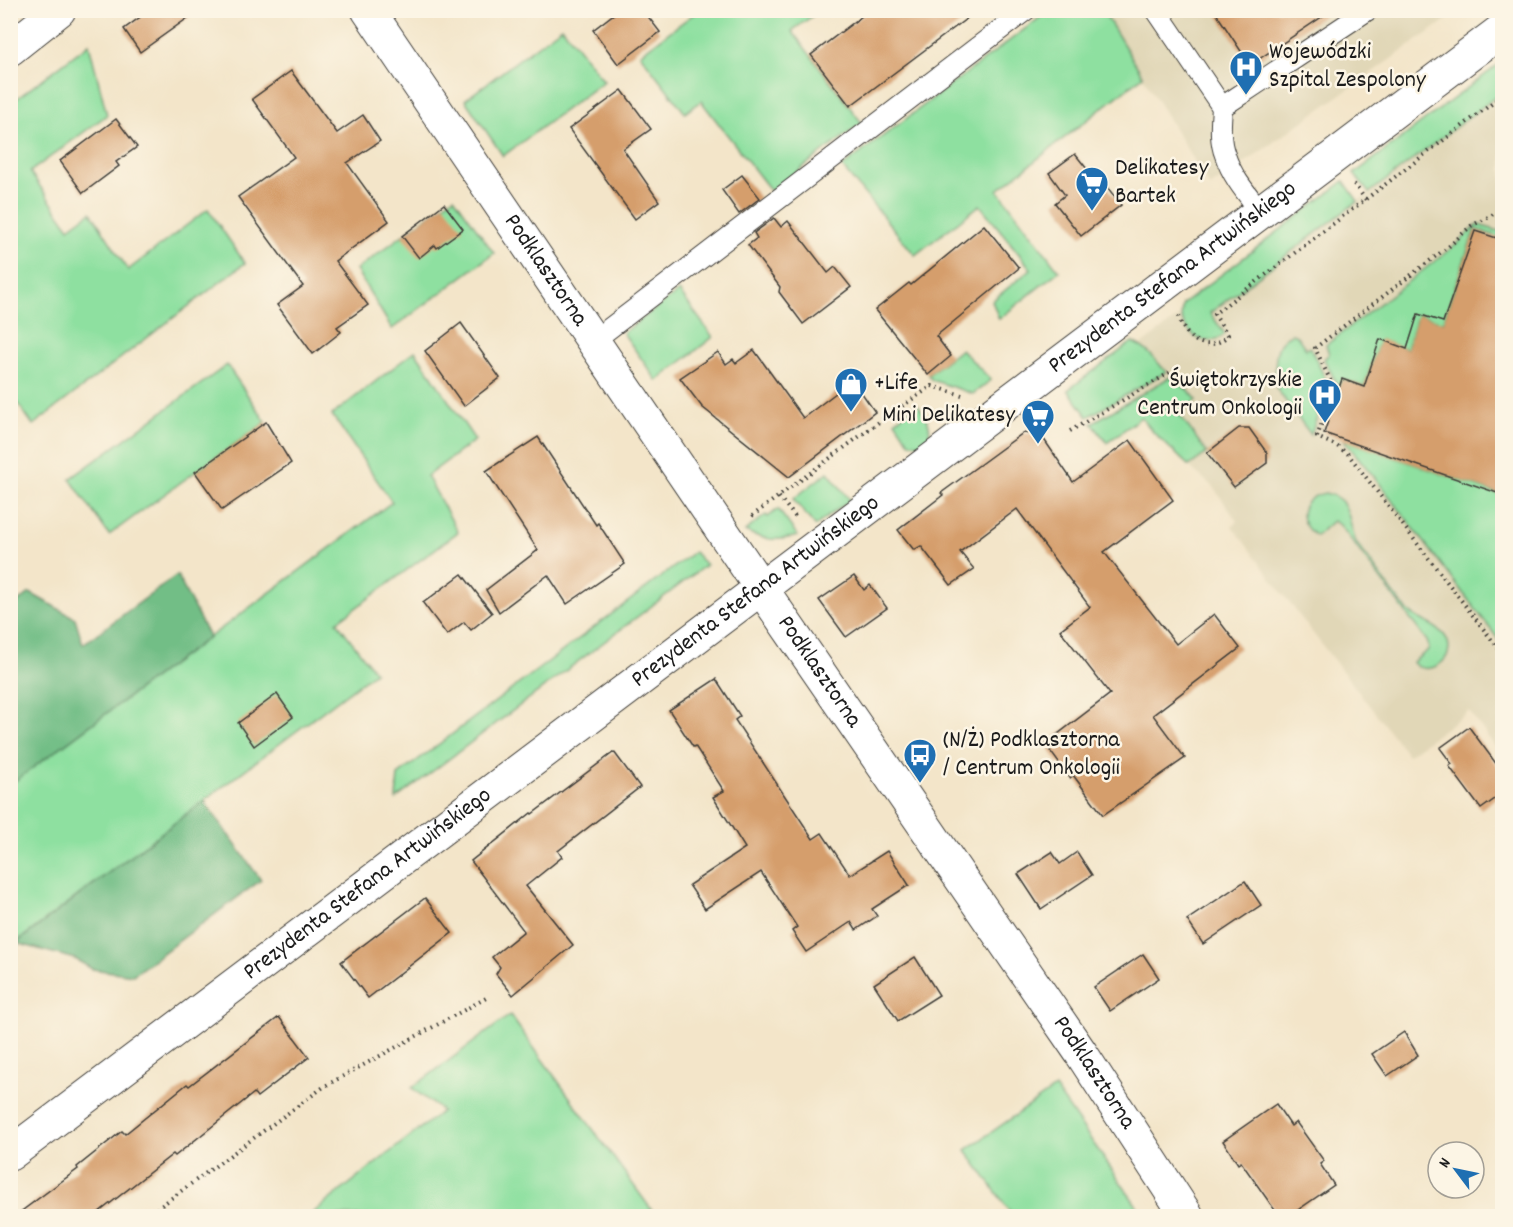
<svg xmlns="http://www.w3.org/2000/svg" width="1513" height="1227" viewBox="0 0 1513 1227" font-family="Dekko,sans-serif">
	<rect width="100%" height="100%" fill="#fcf5e5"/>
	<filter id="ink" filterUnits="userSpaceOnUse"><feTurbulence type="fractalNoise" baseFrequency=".0167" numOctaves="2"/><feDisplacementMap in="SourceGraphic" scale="12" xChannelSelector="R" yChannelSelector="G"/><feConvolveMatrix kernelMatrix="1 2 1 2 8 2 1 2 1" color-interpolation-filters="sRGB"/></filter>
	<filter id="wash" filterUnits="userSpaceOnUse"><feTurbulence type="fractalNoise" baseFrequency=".008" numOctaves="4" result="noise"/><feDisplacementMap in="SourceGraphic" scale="24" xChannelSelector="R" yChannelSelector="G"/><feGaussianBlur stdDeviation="1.35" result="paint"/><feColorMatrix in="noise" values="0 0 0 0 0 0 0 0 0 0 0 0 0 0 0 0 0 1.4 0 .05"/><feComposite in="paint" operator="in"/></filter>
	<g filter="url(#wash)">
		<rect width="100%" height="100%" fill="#f3e5c9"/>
		<!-- built -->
		<g fill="#e1d7b7">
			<path d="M1103,11H1459L1210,187Z"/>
			<path d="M1502,92V756L1469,711L1408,755L1308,627L1232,526L1237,521L1214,488L1189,466L1153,432L1106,371L1184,313H1210Z"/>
		</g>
		<!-- green -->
		<g fill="#8ee0a0" stroke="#557e5e" stroke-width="1.5">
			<path d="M699,10L819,11L792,31L862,123L771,191L701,101L685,113L640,54Z"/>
			<path d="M1050,10L1103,11L1143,76L998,190L1059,271L999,319L992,301L1031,269L980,205L915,255L842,167Z"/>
			<path d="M562,27L604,81L503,156L465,100Z"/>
			<path d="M89,44L107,115L30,172L69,228L91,212L128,270L208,209L245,263L33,425L11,394V103Z"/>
			<path d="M1502,62V92L1369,193L1354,174Z"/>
			<path d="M1344,181L1358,201L1210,313L1225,334C1212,345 1196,342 1187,328C1186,327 1182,320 1182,319C1180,315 1182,309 1183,304Z"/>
			<path d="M454,197L494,253L392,329L356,270Z"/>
			<path d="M1479,225L1502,232V238L1475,229L1443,322L1418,314L1407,349L1380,340L1364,387L1342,379L1339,388L1324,359L1329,354L1326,345L1457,244L1476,226Z"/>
			<path d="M679,291L713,337L657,381L623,333Z"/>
			<path d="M1292,334L1297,336L1306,349L1310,347L1328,384L1311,435L1276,388L1279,385C1273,370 1273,340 1292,334Z"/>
			<path d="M1132,342C1147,348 1156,360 1166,372L1088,417L1068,390Z"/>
			<path d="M961,349L991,380L973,394L932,380L928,375Z"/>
			<path d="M415,351L475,440L427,476L458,532L337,622L375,672L11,946V784L392,502L332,415Z"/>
			<path d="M227,365L266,422L195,472L109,535L70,479Z"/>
			<path d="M1170,377L1190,392L1197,400L1179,414L1207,453L1189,466L1153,432L1141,417L1107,443L1092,423Z"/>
			<path d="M917,404C927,416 937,433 922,445L909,442L895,421Z"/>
			<path d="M1343,439L1502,495V644L1376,479Z"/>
			<path d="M828,472L850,500L815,526L793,499Z"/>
			<path d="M1325,493C1353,498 1347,523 1357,544C1374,565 1389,589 1407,610C1418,621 1435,623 1445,636C1459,656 1432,678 1414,664L1413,662L1428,650L1429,646L1427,641L1340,525L1333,521L1316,536C1294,521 1299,498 1325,493Z"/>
			<path d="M778,509L798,536C777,541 765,541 745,531L766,515L768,517Z"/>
			<path d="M694,552L706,565L396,799L398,775Z"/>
			<path d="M510,1015L656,1216H309L442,1111L412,1088Z"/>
			<path d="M1055,1088L1144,1216H1013L966,1150Z"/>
		</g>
		<!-- forest -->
		<g fill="#72be86" stroke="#476d51" stroke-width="1.5">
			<path d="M177,575L209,637L11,784V607L30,593L75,618L83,644Z"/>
			<path d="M204,801L261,880L133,975L92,969L75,959L16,943Z"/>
		</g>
		<g id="blocks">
			<!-- building -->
			<g fill="#d59e6c">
				<path d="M150,10H199L140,52L124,29Z"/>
				<path d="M619,10H643L660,32L618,64L593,30Z"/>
				<path d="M870,10H978L850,106L811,55Z"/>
				<path d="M1214,10H1332L1250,65Z"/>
				<path d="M291,71L337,133L363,115L380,141L347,163L389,221L335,261L368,305L337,327L341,332L313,354L277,305L303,286L238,197L294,157L252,99Z"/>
				<path d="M622,90L651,129L623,149L659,201L635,219L569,129Z"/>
				<path d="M116,119L137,147L116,162L119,166L83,193L60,161Z"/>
				<path d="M1075,154L1091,174L1095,171L1121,205L1081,236L1055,203L1065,195L1049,173Z"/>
				<path d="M742,175L760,198L739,214L722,190Z"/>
				<path d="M444,204L463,229L437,248L435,245L419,258L402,236Z"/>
				<path d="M774,218L781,227L788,221L828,273L835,267L851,287L803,324L779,292L780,287L748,245L757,238L754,233Z"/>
				<path d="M984,225L1019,268L936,336L951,356L928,375L875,310L909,283L911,285Z"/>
				<path d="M1475,231L1503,240V495L1324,433L1342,379L1364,387L1380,339L1407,349L1418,314L1443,322Z"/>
				<path d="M461,323L500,378L464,406L425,351Z"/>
				<path d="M754,350L803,418L853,380L875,412L789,477L702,407L680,378L718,352L726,364L733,359L736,363Z"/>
				<path d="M266,422L291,463L222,510L195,472Z"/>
				<path d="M1239,428H1249L1267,453V463L1234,487L1207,453Z"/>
				<path d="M1023,433L1041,435L1073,482L1130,440L1173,500L1104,552L1176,644L1214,614L1240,648L1153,715L1185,758L1103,815L1073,775L1070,778L1045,744L1110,694L1060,630L1090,607L1017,509L960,552L974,569L951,585L921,546L914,550L898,530L943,495L941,493Z"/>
				<path d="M538,437L596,525L598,523L625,564L567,604L548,575L499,612L486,590L538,550L486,471Z"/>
				<path d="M462,574L492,613L471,630L464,622L447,635L423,603Z"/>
				<path d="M854,576L864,590L870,585L887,608L846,637L819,600Z"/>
				<path d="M716,679L740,716L735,720L813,839L822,833L850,875L887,851L909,885L872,909L877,916L856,930L851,922L806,952L792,931L797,927L761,872L705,909L689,885L745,848L713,797L724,791L695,746L693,747L669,710Z"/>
				<path d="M277,694L293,717L254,746L238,723Z"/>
				<path d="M1469,727L1503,773V793L1481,809L1449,766L1452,764L1440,748Z"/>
				<path d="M614,752L640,787L558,851L562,857L526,886L573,945L513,995L496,974L500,967L492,957L524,931L471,861L531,813L532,814Z"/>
				<path d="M1052,852L1060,864L1077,852L1092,875L1041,909L1018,874Z"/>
				<path d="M1245,881L1261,905L1203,944L1187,920Z"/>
				<path d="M425,898L452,933L368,998L341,962Z"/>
				<path d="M1143,954L1159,978L1110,1011L1094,987Z"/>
				<path d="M915,957L939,995L898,1021L874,984Z"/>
				<path d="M279,1017L309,1057L257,1097L254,1093L175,1156L173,1154L94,1216H15L78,1169L77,1167L122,1131L125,1134L187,1084L189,1086Z"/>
				<path d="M1404,1032L1418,1055L1387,1076L1372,1054Z"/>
				<path d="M1276,1104L1291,1126L1296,1122L1324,1161L1320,1164L1334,1185L1289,1216H1279L1241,1162L1238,1164L1223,1141Z"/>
			</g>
		</g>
	</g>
	<g filter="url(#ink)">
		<use href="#blocks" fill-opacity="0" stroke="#3c3a36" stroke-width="1.5"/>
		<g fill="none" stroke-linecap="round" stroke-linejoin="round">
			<!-- lane casing -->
			<g stroke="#3c3a36" stroke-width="22">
				<g id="lane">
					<path d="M1156,10L1222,107L1368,10"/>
					<path d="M1222,107C1221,122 1219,140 1225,155C1232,177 1247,194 1261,212"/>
					<path d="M593,341L1026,10"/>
				</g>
			</g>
			<!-- street casing -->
			<g stroke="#3c3a36" stroke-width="35">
				<g id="street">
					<path id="s1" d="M368,10L761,588L1081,1053L1187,1216"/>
					<path d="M10,49L59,10"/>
					<path id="s2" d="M10,1154L1502,30"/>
				</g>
			</g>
			<!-- path -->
			<g stroke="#3c3a36" stroke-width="4" stroke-dasharray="1.5 4.5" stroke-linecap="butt">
				<path d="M1354,184L1366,200"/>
				<path d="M1502,206L1492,215L1471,226L1448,247L1315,348L1334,388L1317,437L1337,446L1348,454L1502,653"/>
				<path d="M1179,316C1184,340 1209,355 1228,335L1214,314L1502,96"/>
				<path d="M1070,431L1176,369"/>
				<path d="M779,497L797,519"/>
				<path d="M752,516L883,419L932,386L962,395"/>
				<path d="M147,1216L325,1086L488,997"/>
			</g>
			<!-- lane -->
			<use href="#lane" stroke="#fff" stroke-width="20"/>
			<!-- street -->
			<use href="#street" stroke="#fff" stroke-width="33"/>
		</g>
	</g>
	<!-- icons -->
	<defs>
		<g id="hospital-pin" transform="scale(1.725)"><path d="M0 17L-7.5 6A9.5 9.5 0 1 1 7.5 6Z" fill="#1f6fb2" stroke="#fcf5e5"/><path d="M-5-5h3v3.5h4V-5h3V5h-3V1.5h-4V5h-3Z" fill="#fff"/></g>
		<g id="supermarket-pin" transform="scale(1.725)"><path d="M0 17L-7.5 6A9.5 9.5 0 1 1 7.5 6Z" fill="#1f6fb2" stroke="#fcf5e5"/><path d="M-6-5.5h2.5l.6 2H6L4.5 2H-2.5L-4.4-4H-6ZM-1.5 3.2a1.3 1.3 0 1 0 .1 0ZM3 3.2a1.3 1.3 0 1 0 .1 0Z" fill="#fff"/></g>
		<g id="shop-pin" transform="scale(1.725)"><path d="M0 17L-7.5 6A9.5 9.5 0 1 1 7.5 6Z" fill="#1f6fb2" stroke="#fcf5e5"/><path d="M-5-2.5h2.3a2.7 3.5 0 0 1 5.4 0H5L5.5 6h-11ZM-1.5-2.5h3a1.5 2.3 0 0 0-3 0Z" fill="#fff"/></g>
		<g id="bus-pin" transform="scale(1.725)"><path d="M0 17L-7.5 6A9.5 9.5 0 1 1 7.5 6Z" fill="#1f6fb2" stroke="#fcf5e5"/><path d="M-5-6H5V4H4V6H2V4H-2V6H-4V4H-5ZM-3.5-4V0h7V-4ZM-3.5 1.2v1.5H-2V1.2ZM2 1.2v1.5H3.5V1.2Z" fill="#fff"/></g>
	</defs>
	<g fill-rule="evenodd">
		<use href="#hospital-pin" x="1246" y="67"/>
		<use href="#supermarket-pin" x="1092" y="183"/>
		<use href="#shop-pin" x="851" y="384"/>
		<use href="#hospital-pin" x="1325" y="395"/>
		<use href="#supermarket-pin" x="1038" y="416"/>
		<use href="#bus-pin" x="920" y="755"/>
	</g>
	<g text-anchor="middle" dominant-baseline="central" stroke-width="5" stroke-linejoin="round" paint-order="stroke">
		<!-- poi labels -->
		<g font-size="24" fill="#1c1c1c" stroke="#fcf5e5" text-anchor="start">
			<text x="1269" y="53">Wojewódzki<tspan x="1269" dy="28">Szpital Zespolony</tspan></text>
			<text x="1115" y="169">Delikatesy<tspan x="1115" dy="28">Bartek</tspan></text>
			<text x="1302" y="381" text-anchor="end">Świętokrzyskie<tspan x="1302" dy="28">Centrum Onkologii</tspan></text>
			<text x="874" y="384">+Life</text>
			<text x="1015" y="416" text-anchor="end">Mini Delikatesy</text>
			<text x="943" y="741">(N/Ż) Podklasztorna<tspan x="943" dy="28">/ Centrum Onkologii</tspan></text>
		</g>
		<!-- street labels -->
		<g font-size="24" fill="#1c1c1c" stroke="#fcf5e5">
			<text stroke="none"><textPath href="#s1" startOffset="315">Podklasztorna</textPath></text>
			<text stroke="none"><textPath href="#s2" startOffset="1456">Prezydenta Stefana Artwińskiego</textPath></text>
			<text stroke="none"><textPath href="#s2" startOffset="934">Prezydenta Stefana Artwińskiego</textPath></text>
			<text stroke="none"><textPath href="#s1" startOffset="801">Podklasztorna</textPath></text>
			<text stroke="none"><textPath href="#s2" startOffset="448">Prezydenta Stefana Artwińskiego</textPath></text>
			<text stroke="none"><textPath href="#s1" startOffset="1287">Podklasztorna</textPath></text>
		</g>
	</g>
	<!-- margin -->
	<rect width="1513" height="1227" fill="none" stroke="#fcf5e5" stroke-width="36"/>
	<!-- north arrow -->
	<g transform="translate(1456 1170) rotate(302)"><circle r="28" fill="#fcf5e5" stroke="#a29e95" stroke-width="1.5"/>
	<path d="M0-4.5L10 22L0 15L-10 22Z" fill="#1f6fb2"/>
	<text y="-9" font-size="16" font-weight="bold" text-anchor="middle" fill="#1c1c1c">N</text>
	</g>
</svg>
